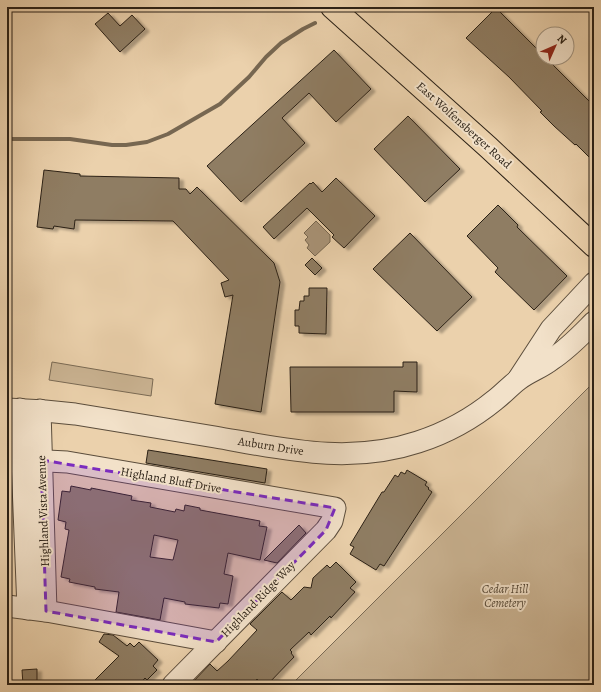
<svg xmlns="http://www.w3.org/2000/svg" width="601" height="692" viewBox="0 0 601 692" font-family="Alegreya,serif">
	<defs>
		<filter id="shadow"><feDropShadow dx="4.5" dy="2.5" stdDeviation="1" flood-color="#0004"/></filter>
	</defs>
	<rect width="100%" height="100%" fill="#ebd1ac"/>
	<filter id="stains"><feTurbulence type="fractalNoise" baseFrequency=".005" numOctaves="4"/><feColorMatrix values="0 0 0 0 .2 0 0 0 0 .09 0 0 0 0 .02 0 0 0 .5 -.17"/></filter>
	<radialGradient id="worn" r=".72"><stop offset=".6" stop-color="#630" stop-opacity="0"/><stop offset="1" stop-color="#630" stop-opacity=".3"/></radialGradient>
	<!-- green -->
	<g fill="#cab392" stroke="#7a6a54">
		<path d="M52,362L153,379L151,396L49,380Z"/>
		<path d="M594,382V685H291Z"/>
	</g>
	<!-- water -->
	<path fill="#aa9579" stroke="#776751" d="M316,221L330,235V242L315,256L307,248L309,245L305,240L308,237L304,233Z"/>
	<g fill="none" stroke-linecap="round" stroke-linejoin="round">
		<!-- stream -->
		<path stroke="#776751" stroke-width="4" d="M7,139H70L112,145H126L147,142L168,134L220,104L249,77L266,57L281,43L303,29L315,23"/>
	</g>
	<!-- building -->
	<g fill="#8f7d64" stroke="#2b2116" fill-rule="evenodd" filter="url(#shadow)">
		<path d="M496,8L543,55V58H546L594,106V162L576,144L575,145L554,126L540,112L542,111L509,77L466,38Z"/>
		<path d="M108,13L120,26L132,15L145,29L120,52L95,24Z"/>
		<path d="M334,50L371,89L336,122L309,93L282,118L305,143L241,202L207,166Z"/>
		<path d="M408,116L460,169L425,202L374,149Z"/>
		<path d="M44,170L80,174V176L179,178V189H186L190,194L197,187L274,263L280,282L261,412L215,404L233,295L225,297L221,283L229,280L173,221L75,220L74,229L54,226L53,229L37,227Z"/>
		<path d="M336,178L375,216L344,248L332,237L334,235L307,208L274,239L263,227L310,183L311,184L313,182L322,192Z"/>
		<path d="M498,205L518,225L517,227L567,276L534,310L495,272L498,268L467,236Z"/>
		<path d="M410,233L472,297L437,331L373,269Z"/>
		<path d="M312,258L322,268L315,275L305,265Z"/>
		<path d="M309,288H327L326,334L299,333V326H295V310H299L300,301H304V296H309Z"/>
		<path d="M403,362H417V392L394,391V412H291L290,367H403Z"/>
		<path d="M148,450L267,469L265,483L146,463Z"/>
		<path d="M407,470L427,482L425,485L429,488L428,489L432,492L384,566L380,564L376,570L350,554L354,547L350,545L382,492H384L395,475L398,477L401,472L405,474Z"/>
		<path d="M71,486L91,490V488L132,496L131,500L151,503L150,507L175,512L176,509L184,511L185,505L200,508V510L260,521L259,526L267,527L260,560L228,553L224,574L233,576L228,604L220,603L219,608L185,604V602L164,598L160,620L116,612L119,592L95,589V587L69,582L70,579L61,577L69,530L65,529L66,522L58,520L62,491L70,492ZM154,535L178,540L173,560L150,557Z"/>
		<path d="M299,525L306,533L277,563L264,560Z"/>
		<path d="M336,562L356,582L350,588L355,592L331,618L330,616L311,635L309,632L290,650L292,652L291,653L294,657L267,685H263L257,679L251,685H190L210,664L217,671L228,661L257,630L250,624L282,592L291,600L304,587L311,588L313,578L327,565L330,568Z"/>
		<path d="M104,634L113,635L127,646L130,643L134,647L139,642L158,660L153,666L157,670L147,680L145,678L139,685H90L119,656L99,642Z"/>
		<path d="M37,669V685H23L22,670Z"/>
	</g>
	<g fill="none" stroke-linecap="round" stroke-linejoin="round">
		<!-- minor casing -->
		<g stroke="#5b4d3c" stroke-width="23">
			<g id="minor">
				<path d="M519,378L551,329L594,283"/>
				<path d="M7,409L45,411L75,414C122,422 169,429 215,437C284,449 349,465 418,442C446,433 473,418 495,400C503,394 510,386 518,380C528,372 541,368 551,360C568,349 580,336 594,322"/>
				<path d="M20,409L28,609"/>
				<path d="M40,410L46,611"/>
				<path d="M7,459L67,462L335,508L332,521L326,530L173,685"/>
				<path d="M7,606L46,611L216,642"/>
			</g>
		</g>
		<!-- major casing -->
		<g stroke="#2b2116" stroke-width="24">
			<path id="major" d="M332,7L488,147L594,246"/>
		</g>
		<!-- minor -->
		<use href="#minor" stroke="#f2e1c9" stroke-width="21"/>
		<!-- major -->
		<use href="#major" stroke="#ebd1ac" stroke-width="22"/>
	</g>
	<!-- marked area -->
	<path fill="#7b2cbf" fill-opacity="0.2" stroke="#7b2cbf" stroke-width="3" stroke-dasharray="8 5" stroke-linejoin="round" d="M41,460L335,508L326,530L216,642L46,611Z"/>
	<g text-anchor="middle" dominant-baseline="central" stroke-width="4" stroke-linejoin="round" paint-order="stroke">
		<!-- street labels -->
		<g font-size="12" fill="#2b2116" stroke="#f2e1c9">
			<text transform="translate(464 125) rotate(42)">East Wolfensberger Road</text>
			<text transform="translate(271 446) rotate(9)">Auburn Drive</text>
			<text transform="translate(171 480) rotate(10)">Highland Bluff Drive</text>
			<text transform="translate(43 511) rotate(-92)">Highland Vista Avenue</text>
			<text transform="translate(258 599) rotate(-46)">Highland Ridge Way</text>
		</g>
		<!-- park labels -->
		<g font-size="12" font-style="italic" fill="#534635" stroke="#f2e1c9">
			<text x="505" y="589">Cedar Hill<tspan x="505" dy="14">Cemetery</tspan></text>
		</g>
	</g>
	<!-- margin -->
	<rect width="601" height="692" fill="none" stroke="#ebd1ac" stroke-width="24"/>
	<rect x="8" y="8" width="585" height="676" fill="none" stroke="#2b2116" stroke-width="2"/>
	<rect x="12" y="12" width="577" height="668" fill="none" stroke="#2b2116"/>
	<!-- north arrow -->
	<g transform="translate(555 46) rotate(45)"><circle r="19" fill="#f2e1c9" stroke="#a29481"/>
	<path d="M0-3L7 15L0 10L-7 15Z" fill="#8f2418"/>
	<text y="-6" font-size="11" font-weight="bold" text-anchor="middle" fill="#2b2116">N</text>
	</g>
	<rect width="100%" height="100%" filter="url(#stains)"/>
	<rect width="100%" height="100%" fill="url(#worn)"/>
</svg>
